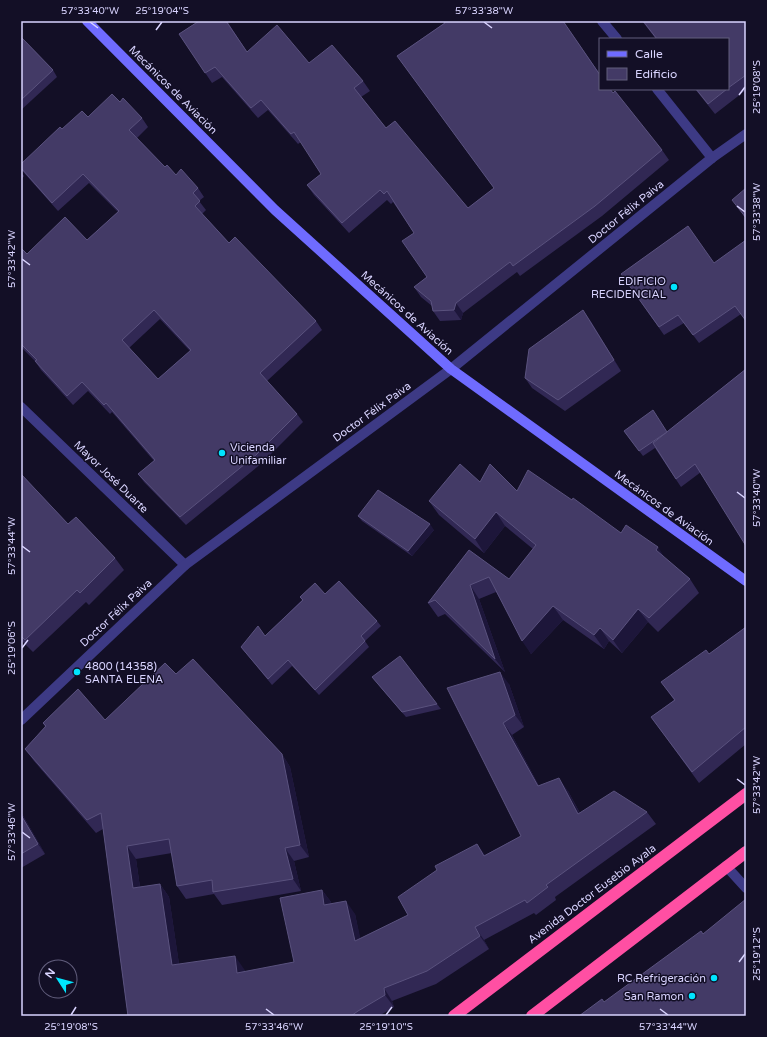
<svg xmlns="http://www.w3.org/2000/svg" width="767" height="1037" viewBox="0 0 767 1037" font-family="'Varela Round',sans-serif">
	<rect width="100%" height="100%" fill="#130f26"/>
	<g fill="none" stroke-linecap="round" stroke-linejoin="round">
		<!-- street -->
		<g stroke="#3d3a85" stroke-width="10">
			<path d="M602,21L617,39"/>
			<path d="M657,89L712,158"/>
			<path d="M21,407L185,565"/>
			<path d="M21,720L185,565L451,369L712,158L746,134"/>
			<path d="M726,866L746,888"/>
		</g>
		<!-- secondary -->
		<path stroke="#6f6bff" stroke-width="10" d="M87,21L275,210L451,369L746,581"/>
		<!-- highway -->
		<g stroke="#ff4fa3" stroke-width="12">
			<path d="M454,1016L746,794"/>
			<path d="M532,1016L746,852"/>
		</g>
	</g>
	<!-- wall -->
	<g fill="#312854" fill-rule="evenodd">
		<path d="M199,21H227L247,52L309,63L363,81L370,91L361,97L386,128L468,208L494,188L397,56L444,23L443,21H563L613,93L662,150L669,160L602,216L520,276L517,272L463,313L461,320L440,321L433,311L432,306L421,297L414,287L427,277L414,233L393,202L391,204L387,200L349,233L314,195L307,185L321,174L301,142L298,144L268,110L258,118L222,77L212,83L179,34Z"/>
		<path d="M642,21H746V90L715,114L695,89H728V39H656Z"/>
		<path d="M21,37L53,70L57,77L21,110Z"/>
		<path d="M120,102L142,118L148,127L137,138L165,167L176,175L198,188L204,197L199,201L206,210L202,214L229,243L316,321L322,330L267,381L297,414L303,422L262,463L186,525L144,482L138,474L154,461L112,412L110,414L88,391L73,405L41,370L35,361L21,347V248L27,254L87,240L118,212L89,183L58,211L25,174L21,169V164L62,129L88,117ZM160,319L190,351L158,379L129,348Z"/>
		<path d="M21,172L24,176L21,180Z"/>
		<path d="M688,226L741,314L699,343L684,323L664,335L621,274Z"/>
		<path d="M590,320L621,371L565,411L532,388L525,378Z"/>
		<path d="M746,369L701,472L681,487L655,448L643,456L624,431L667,432Z"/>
		<path d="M21,474L68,524L115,558L124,570L89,605L86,602L33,652L21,640Z"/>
		<path d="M480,482L517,491L621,533L666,559L690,579L699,593L658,632L648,622L622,653L609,641L604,649L563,620L531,654L496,592L479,599L505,672L445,614L438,617L428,603L469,550L509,579L533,549L505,526L484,553L439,515L429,501Z"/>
		<path d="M358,516L434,530L412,556L362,521Z"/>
		<path d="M325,594L377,621L381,626L365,641L369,647L319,695L292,666L272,685L241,647L265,636L302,600L300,597Z"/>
		<path d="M746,627V744L699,783L651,717L674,700L661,682L709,654Z"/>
		<path d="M176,674L282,754L290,767L309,857L294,861L301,891L222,905L214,894L186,899L177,886L172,853L136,859L140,887L160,884L169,897L179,964L244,969L245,972L294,962L322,890L331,902V904L355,914L360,939L408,915L485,855L521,836L447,688L509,684L524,727L512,735L539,786L568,791L580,813L647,812L656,824L555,897L556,900L536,915L534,913L484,940L489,949L436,984L392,1001L394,1007L379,1016H128L103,829L96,833L34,761L25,749L45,727L43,723L105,720Z"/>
		<path d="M372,677L437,704L441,709L406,717L376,682Z"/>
		<path d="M21,812L45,854L21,868Z"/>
	</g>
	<!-- shaded-wall -->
	<g fill="#1d163a">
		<path d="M456,303L463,313L461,320L454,310Z"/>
		<path d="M583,310L590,320L621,371L614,360Z"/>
		<path d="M496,512L505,526L484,553L475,539Z"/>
		<path d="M430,524L434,530L412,556L408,551Z"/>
		<path d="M658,547L667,561L656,550Z"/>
		<path d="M470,585L479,599L505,672L495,659Z"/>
		<path d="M553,606L563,620L531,654L522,641Z"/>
		<path d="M638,609L648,622L622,653L613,640Z"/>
		<path d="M600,628L609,641L604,649L594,635Z"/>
		<path d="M500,672L509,684L524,727L515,715Z"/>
		<path d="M503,723L512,735L546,799L538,786Z"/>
		<path d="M282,754L290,767L309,857L300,845Z"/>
		<path d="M559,778L568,791L587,827L578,814Z"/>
		<path d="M21,812L45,854L38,844L21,815Z"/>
		<path d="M477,844L486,856H484Z"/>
		<path d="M127,846L136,859L142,901L133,888Z"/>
		<path d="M285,848L294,861L301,891L293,879Z"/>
		<path d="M160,884L169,897L181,977L172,965Z"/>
		<path d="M322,890L331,902L333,918L324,905Z"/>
		<path d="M346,901L355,914L364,954L355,941Z"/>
		<path d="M475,927L484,940L489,949L480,936Z"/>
		<path d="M235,956L244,969L246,986L237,973Z"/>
		<path d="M384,988L392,1001L394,1007L385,995Z"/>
	</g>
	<!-- building -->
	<g fill="#433a66" stroke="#5a527e" fill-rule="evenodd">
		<path d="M199,21H226L247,52L277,25L309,63L332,45L363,81L354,88L386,128L395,121L468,208L494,188L397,56L445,23L444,21H563L600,75V89H610L613,93L615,91L662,150L595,206L513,266L510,262L456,303L454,310L433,311L431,301L414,287L427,277L402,241L414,233L387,191L384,194L380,190L342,223L307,185L321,174L294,132L291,134L261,100L251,108L215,67L205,73L179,34Z"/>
		<path d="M643,21H746V75L728,88V39H657Z"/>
		<path d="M21,37L53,70L21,100Z"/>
		<path d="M696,89H727L708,104Z"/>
		<path d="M112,94L120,102L123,98L142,118L129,130L165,167L167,165L176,175L181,169L198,188L193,193L200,201L195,206L229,243L235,237L316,321L260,373L297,414L256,455L180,517L138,474L155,460L106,403L104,405L82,382L67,396L35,361L37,360L21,344V248L27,254L65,217L87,240L119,211L83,174L52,203L21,168V164L60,127L62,129L82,111L88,117ZM154,310L191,350L158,379L122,340Z"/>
		<path d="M746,188V218L732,200Z"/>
		<path d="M688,226L714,263L746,240V321L735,306L693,335L678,315L659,327L621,274Z"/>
		<path d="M583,310L614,360L558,400L525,378L529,349Z"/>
		<path d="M746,369V546L695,464L676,479L653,443Z"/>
		<path d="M653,410L667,432L639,451L624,431Z"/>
		<path d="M460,464L480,482L490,464L517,491L528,470L572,500L573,498L621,533L626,525L658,547L656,550L690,579L649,618L638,609L613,640L600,628L594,635L553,606L522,641L489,577L470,585L495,659L435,600L428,603L469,550L509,579L536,545L496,512L475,539L429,501Z"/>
		<path d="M21,474L68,524L76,517L115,558L80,593L77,590L25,640L21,636Z"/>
		<path d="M378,490L430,524L408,551L358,516Z"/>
		<path d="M339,581L377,621L361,636L365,641L315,690L288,660L268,679L241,647L258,626L265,636L303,600L300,597L315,583L325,594Z"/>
		<path d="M746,627V727L692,772L651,717L675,700L661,682L706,650L709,654Z"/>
		<path d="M400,656L437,704L402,712L372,677Z"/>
		<path d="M193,659L282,754L300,845L285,848L293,879L213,892L212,880L177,886L169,839L127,846L133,888L160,884L172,965L235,956L237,973L294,962L280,898L322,890L324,905L346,901L355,941L408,915L398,897L437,870L435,866L477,844L484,856L521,836L447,688L500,672L515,715L503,723L538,786L559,778L578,814L614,791L647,812L546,885L548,887L527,903L525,900L475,927L480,936L427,971L384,988L385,995L358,1011L351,1016H128L101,813L87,820L25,749L46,726L43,723L78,689L105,720L165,663L176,674Z"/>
		<path d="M21,815L38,844L21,854Z"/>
		<path d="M746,899V1016H579L602,999L604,1002L701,931L703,934Z"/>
	</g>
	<!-- ticks -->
	<path fill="none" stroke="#d9d4ff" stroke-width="1.5" d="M90,22L98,28M484,22L492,28M156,30L162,22M739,95L745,87M737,206L745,212M22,259L30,265M737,492L745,498M22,546L30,552M22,648L28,640M737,779L745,785M22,832L30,838M739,962L745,954M266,1009L274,1015M660,1009L668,1015M71,1015L76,1007M386,1015L392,1007"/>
	<!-- markers -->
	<g fill="#00e5ff" stroke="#130f26" stroke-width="1.5">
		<circle cx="674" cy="287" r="4"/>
		<circle cx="222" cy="453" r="4"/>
		<circle cx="77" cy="672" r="4"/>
		<circle cx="714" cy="978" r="4"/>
		<circle cx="692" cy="996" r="4"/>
	</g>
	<g text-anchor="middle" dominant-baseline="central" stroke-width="3" stroke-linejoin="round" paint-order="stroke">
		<!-- street labels -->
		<g font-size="11" fill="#d9d4ff" stroke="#130f26">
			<text transform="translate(173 90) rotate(45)">Mecánicos de Aviación</text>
			<text transform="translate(626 212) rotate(-39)">Doctor Félix Paiva</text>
			<text transform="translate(407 313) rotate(42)">Mecánicos de Aviación</text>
			<text transform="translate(372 412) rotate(-36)">Doctor Félix Paiva</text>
			<text transform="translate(111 477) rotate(44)">Mayor José Duarte</text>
			<text transform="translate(664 508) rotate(36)">Mecánicos de Aviación</text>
			<text transform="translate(116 613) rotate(-43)">Doctor Félix Paiva</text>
			<text transform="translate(592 894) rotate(-37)">Avenida Doctor Eusebio Ayala</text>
		</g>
		<!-- poi labels -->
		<g font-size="11" fill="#d9d4ff" stroke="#130f26" text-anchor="end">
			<text x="666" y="281">EDIFICIO<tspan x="666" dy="13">RECIDENCIAL</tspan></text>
			<text x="230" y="447" text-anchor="start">Vicienda<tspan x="230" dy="13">Unifamiliar</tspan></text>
			<text x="85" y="666" text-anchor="start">4800 (14358)<tspan x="85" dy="13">SANTA ELENA</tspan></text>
			<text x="706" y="978">RC Refrigeración</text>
			<text x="684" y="996">San Ramon</text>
		</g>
	</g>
	<!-- border -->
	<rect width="767" height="1037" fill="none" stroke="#130f26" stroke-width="44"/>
	<!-- legend -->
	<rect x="599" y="38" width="130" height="52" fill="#130f26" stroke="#625e7d"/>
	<rect x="607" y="51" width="20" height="6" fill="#6f6bff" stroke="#625e7d"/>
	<text x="635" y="58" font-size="12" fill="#d9d4ff">Calle</text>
	<rect x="607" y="68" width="20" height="12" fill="#433a66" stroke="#625e7d"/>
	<text x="635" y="78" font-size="12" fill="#d9d4ff">Edificio</text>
	<!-- north arrow -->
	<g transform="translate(58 979) rotate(306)"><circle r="19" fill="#130f26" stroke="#625e7d"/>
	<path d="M0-3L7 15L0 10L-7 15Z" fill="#00e5ff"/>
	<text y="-6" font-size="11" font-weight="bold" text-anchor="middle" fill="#d9d4ff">N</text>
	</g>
	<rect x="22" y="22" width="723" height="993" fill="none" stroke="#d9d4ff" stroke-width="1.5"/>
	<g font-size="10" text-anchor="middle" fill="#d9d4ff">
		<text x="90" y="14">57°33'40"W</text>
		<text x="162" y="14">25°19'04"S</text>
		<text x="484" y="14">57°33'38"W</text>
		<text transform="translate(756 87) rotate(-90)" y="4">25°19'08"S</text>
		<text transform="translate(756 212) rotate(-90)" y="4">57°33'38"W</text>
		<text transform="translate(11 259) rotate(-90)" y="4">57°33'42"W</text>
		<text transform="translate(756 498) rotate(-90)" y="4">57°33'40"W</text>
		<text transform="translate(11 546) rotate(-90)" y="4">57°33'44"W</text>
		<text transform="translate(11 648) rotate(-90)" y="4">25°19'06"S</text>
		<text transform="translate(756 785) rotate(-90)" y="4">57°33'42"W</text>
		<text transform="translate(11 832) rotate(-90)" y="4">57°33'46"W</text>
		<text transform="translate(756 954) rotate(-90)" y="4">25°19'12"S</text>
		<text x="71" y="1030">25°19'08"S</text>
		<text x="274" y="1030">57°33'46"W</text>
		<text x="386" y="1030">25°19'10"S</text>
		<text x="668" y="1030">57°33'44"W</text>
	</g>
</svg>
